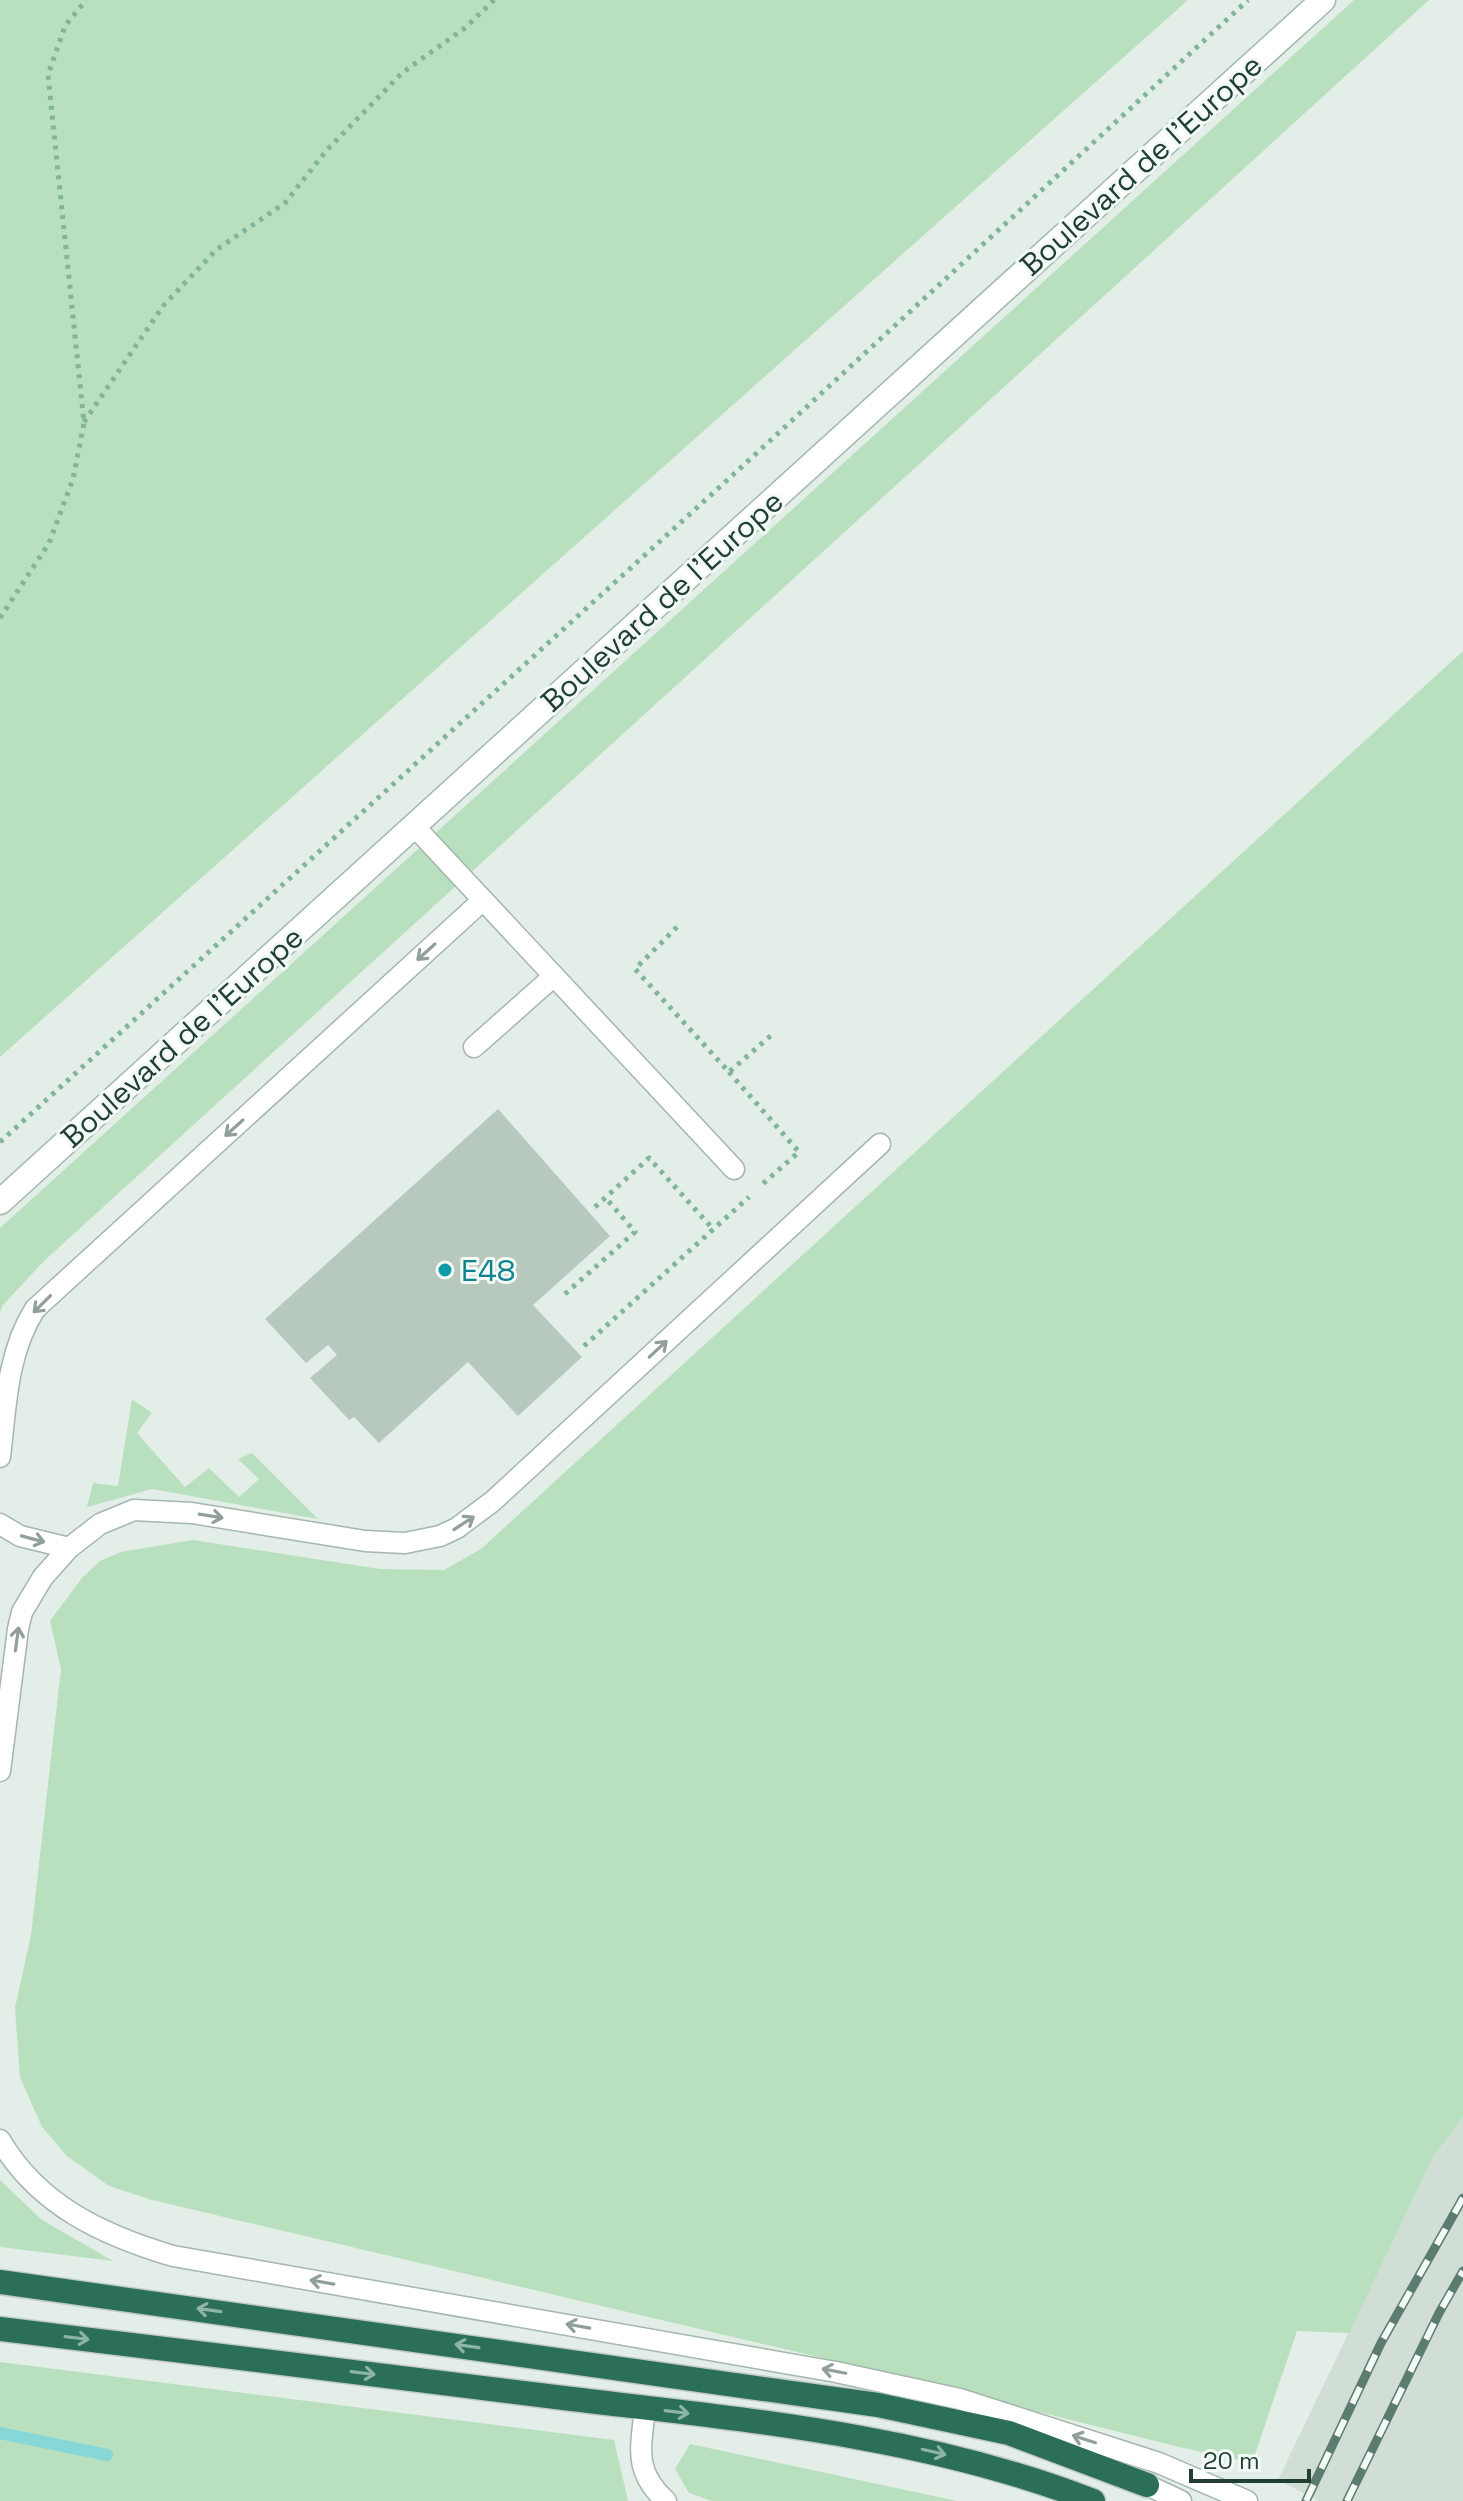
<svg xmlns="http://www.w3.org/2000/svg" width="1463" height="2501" viewBox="0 0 1463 2501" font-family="'Space Grotesk',sans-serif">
	<rect width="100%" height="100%" fill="#e2eee7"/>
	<!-- built -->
	<path fill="#d0ded5" d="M1463,2117V2501H1319L1278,2480L1433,2157Z"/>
	<!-- green -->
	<g fill="#b9e0be">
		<path d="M0,0H1188L0,1057Z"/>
		<path d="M1354,0H1429L44,1261L2,1306L0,1313V1228Z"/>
		<path d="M1463,651V2117L1433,2157L1349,2333L1297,2331L1252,2463L1179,2447L827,2359L152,2200L109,2186L67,2156L42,2127L20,2077L15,2008L31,1935L61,1669L50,1621L82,1578L100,1561L121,1552L193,1540L380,1569L444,1570L481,1549Z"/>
		<path d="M132,1399L152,1413L137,1433L185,1487L209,1468L239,1497L259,1479L238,1459L252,1453L318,1519L152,1489L87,1507L93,1483L118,1486Z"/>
		<path d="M0,2180L42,2220L113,2261L0,2247Z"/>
		<path d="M0,2362L614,2440L628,2501H0Z"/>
		<path d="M690,2444L957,2501H712L689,2493L675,2469Z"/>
	</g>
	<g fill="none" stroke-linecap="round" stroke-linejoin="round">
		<!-- stream -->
		<path stroke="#86d7d7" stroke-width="12" d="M0,2433L107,2455"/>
	</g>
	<!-- building -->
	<path fill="#b7c9bf" d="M498,1109L610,1236L533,1305L582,1357L518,1416L468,1362L379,1443L354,1417L349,1420L310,1378L337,1355L328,1345L306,1363L265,1319Z"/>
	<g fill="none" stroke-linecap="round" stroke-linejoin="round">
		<!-- lane casing -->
		<g stroke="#a4b6ad" stroke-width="23">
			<g id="lane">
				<path d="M414,826L734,1169"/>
				<path d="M474,1047L554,976"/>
				<path d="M0,1457C6,1406 7,1353 35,1309L483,900"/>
				<path d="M0,1524L20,1536L69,1548"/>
				<path d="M0,1771L18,1629L22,1612L43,1577L69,1548L100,1524L134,1510L192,1513L365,1541L405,1543L440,1536L457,1528L493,1501L880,1144"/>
				<path d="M0,2140C38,2205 102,2235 173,2256L836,2372L960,2399L1159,2463L1247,2501"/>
				<path d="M645,2408C641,2448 633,2471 666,2501"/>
				<path d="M1147,2485L1181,2501"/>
			</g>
		</g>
		<!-- secondary casing -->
		<g stroke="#a0baad" stroke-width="27">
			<path id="secondary" d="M0,1202L1323,0"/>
		</g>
		<!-- highway casing -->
		<g stroke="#c1cac6" stroke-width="27">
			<g id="highway">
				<path d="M0,2282L878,2405L1009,2433L1147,2485"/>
				<path d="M0,2329C191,2352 381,2375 572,2399C748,2420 926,2436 1093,2501"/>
			</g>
		</g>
		<!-- path -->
		<g stroke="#80b49b" stroke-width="5" stroke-dasharray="4 6" stroke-linecap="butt">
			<path d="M84,422L163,306L216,250L285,203L326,151L402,73L465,28L494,0"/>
			<path d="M0,618L49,543L73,479L84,423L48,75L65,26L86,0"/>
			<path d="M677,927L635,969L729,1072L775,1032"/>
			<path d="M729,1072L799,1152L759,1187"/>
			<path d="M0,1142L735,473L1248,0"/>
			<path d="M595,1207L649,1158L713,1229"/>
			<path d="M565,1294L635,1232L605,1197"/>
			<path d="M584,1346L749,1197"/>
		</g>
		<!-- lane -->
		<use href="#lane" stroke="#fff" stroke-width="20"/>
		<!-- secondary -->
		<use href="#secondary" stroke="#fff" stroke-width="24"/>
		<!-- highway -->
		<use href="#highway" stroke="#2a6f56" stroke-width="24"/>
		<!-- rail casing -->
		<g stroke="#5b7c6e" stroke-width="9">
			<g id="rail">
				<path d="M1306,2501L1381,2343L1463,2198"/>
				<path d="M1347,2501L1439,2313L1463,2271"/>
			</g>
		</g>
		<!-- rail -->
		<use href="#rail" stroke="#f3faf5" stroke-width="6" stroke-dasharray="18" stroke-linecap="butt"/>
	</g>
	<!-- one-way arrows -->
	<defs><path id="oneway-shaft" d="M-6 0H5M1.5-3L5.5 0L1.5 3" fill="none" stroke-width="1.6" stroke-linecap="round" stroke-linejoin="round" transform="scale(2)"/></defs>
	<g stroke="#90a099">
		<use href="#oneway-shaft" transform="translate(426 952) rotate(138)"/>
		<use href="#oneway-shaft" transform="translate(234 1128) rotate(138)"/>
		<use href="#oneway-shaft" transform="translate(42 1304) rotate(135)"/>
		<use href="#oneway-shaft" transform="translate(658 1349) rotate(-43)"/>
		<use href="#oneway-shaft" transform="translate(211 1516) rotate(9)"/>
		<use href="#oneway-shaft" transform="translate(464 1523) rotate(-33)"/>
		<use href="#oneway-shaft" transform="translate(33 1539) rotate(15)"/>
		<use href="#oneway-shaft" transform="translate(17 1639) rotate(-82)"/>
		<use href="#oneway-shaft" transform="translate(322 2282) rotate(-170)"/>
		<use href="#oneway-shaft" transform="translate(578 2326) rotate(-170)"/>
		<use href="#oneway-shaft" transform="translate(834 2371) rotate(-169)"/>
		<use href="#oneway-shaft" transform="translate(1084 2439) rotate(-162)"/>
	</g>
	<g stroke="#8eb4a6">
		<use href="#oneway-shaft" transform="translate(209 2310) rotate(-172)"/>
		<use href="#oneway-shaft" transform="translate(77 2338) rotate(7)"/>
		<use href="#oneway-shaft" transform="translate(467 2346) rotate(-172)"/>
		<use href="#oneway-shaft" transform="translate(363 2373) rotate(7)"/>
		<use href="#oneway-shaft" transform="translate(677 2412) rotate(7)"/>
		<use href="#oneway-shaft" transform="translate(934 2452) rotate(13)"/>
	</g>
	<!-- markers -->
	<circle fill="#0f9aa8" stroke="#f3faf5" stroke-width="3" cx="445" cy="1270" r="8"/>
	<g text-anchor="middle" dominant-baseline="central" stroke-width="6" stroke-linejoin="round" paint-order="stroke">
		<!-- street labels -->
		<g font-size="30" fill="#214033" stroke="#f3faf5">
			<text transform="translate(1141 165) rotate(-42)">Boulevard de l'Europe</text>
			<text transform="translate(662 601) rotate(-42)">Boulevard de l'Europe</text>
			<text transform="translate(182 1037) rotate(-42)">Boulevard de l'Europe</text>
		</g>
		<!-- culture labels -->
		<g font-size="30" fill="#0d838f" stroke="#f3faf5" text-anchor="start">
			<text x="461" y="1270">E48</text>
		</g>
	</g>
	<!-- scale -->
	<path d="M1191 2469v12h118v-12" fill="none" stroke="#214033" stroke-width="4"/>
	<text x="1203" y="2469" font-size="24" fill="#214033" stroke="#f3faf5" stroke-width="6" paint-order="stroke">20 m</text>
</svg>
